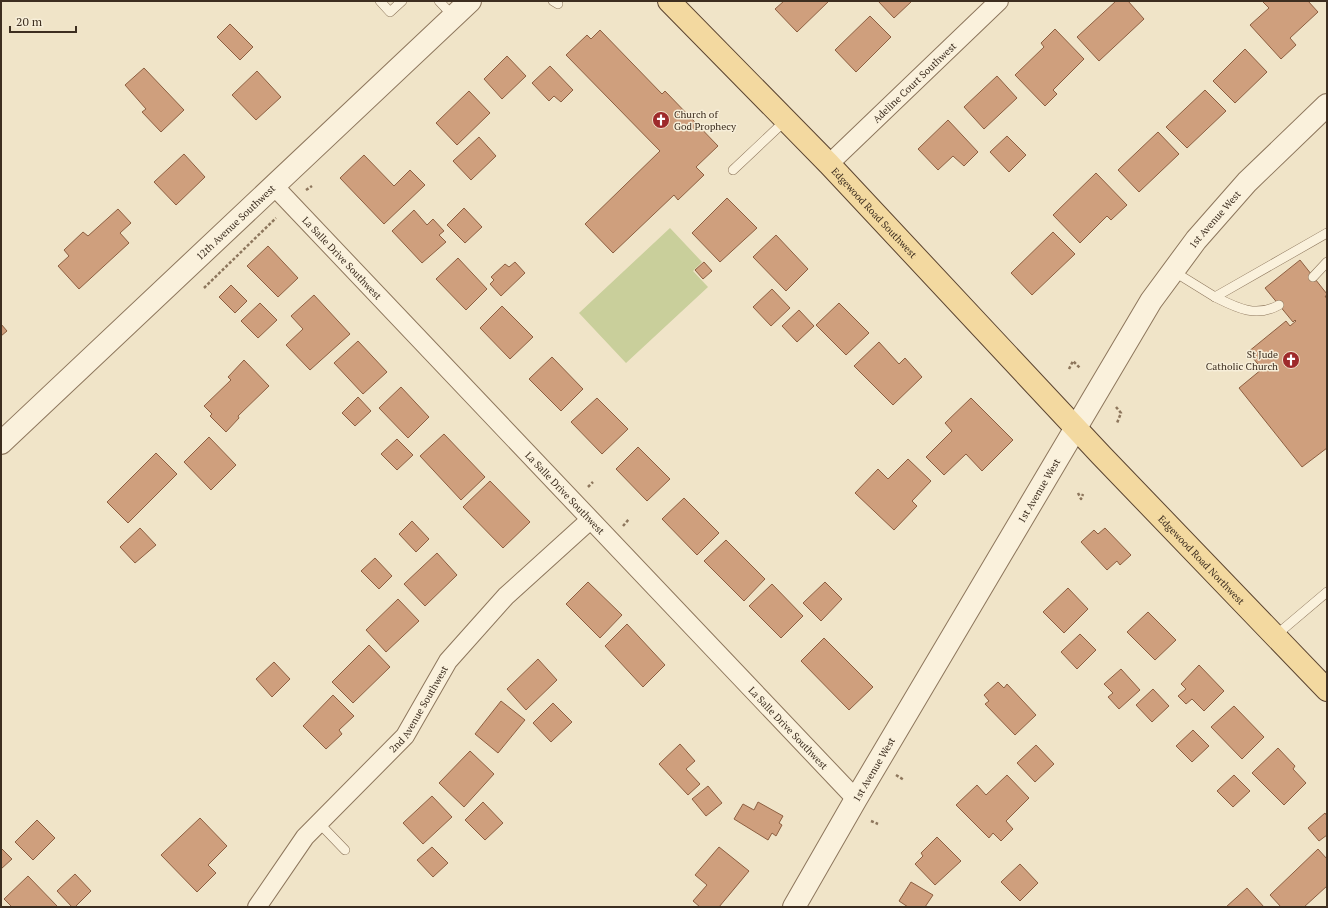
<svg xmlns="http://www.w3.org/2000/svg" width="1328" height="908" viewBox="0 0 1328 908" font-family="'PT Serif',serif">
	<rect width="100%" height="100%" fill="#f0e4c8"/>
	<!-- green -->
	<path fill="#c9cf9b" d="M670,228L702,262L693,271L708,287L626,363L579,313Z"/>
	<!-- building -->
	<g fill="#cf9f7d" stroke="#8d5f41">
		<path d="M784,1H829L797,32L775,9Z"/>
		<path d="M878,1H912L894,18Z"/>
		<path d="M1116,1H1128L1144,19L1099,61L1077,37Z"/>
		<path d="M1262,1H1308L1318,12L1290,38L1296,45L1281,59L1250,25L1269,8Z"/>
		<path d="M870,16L891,37L856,72L835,50Z"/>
		<path d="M230,24L253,47L240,60L217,37Z"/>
		<path d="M1055,29L1084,59L1053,90L1057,94L1045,106L1015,75L1044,47L1041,43Z"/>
		<path d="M600,30L662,94L665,91L718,146L696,167L704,175L678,200L674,195L613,253L585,224L660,151L566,55L587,35L591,39Z"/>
		<path d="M1245,49L1267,72L1235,103L1213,81Z"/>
		<path d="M507,56L526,76L502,99L484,79Z"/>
		<path d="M550,66L573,90L561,102L554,96L549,101L532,83Z"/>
		<path d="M144,68L184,110L161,132L142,112L146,109L125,85Z"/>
		<path d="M257,71L281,97L256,120L232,95Z"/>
		<path d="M997,76L1017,98L984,129L964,107Z"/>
		<path d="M1205,90L1226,111L1187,148L1166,127Z"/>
		<path d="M469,91L490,113L457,145L436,123Z"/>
		<path d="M948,120L978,152L964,166L953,156L938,170L918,149Z"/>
		<path d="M1158,132L1179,154L1139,192L1118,170Z"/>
		<path d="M1007,136L1026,155L1009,172L990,152Z"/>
		<path d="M479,137L496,156L471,180L453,161Z"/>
		<path d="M184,154L205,177L176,205L154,182Z"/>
		<path d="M364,155L394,186L410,170L425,185L384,224L340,178Z"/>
		<path d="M1096,173L1127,205L1111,220L1107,216L1080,243L1053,215Z"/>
		<path d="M727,198L757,228L720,262L692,233Z"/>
		<path d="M464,208L482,227L465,243L447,225Z"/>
		<path d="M118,209L131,223L120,233L129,243L79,289L58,266L69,256L64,250L83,232L88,236Z"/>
		<path d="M414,210L427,225L433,219L444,231L439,235L446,242L422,263L392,231Z"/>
		<path d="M1053,232L1075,254L1032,295L1011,273Z"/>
		<path d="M776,235L808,269L786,291L753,257Z"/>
		<path d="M268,246L298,278L278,297L247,266Z"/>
		<path d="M458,258L487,289L466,310L436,279Z"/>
		<path d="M1300,260L1327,294L1325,297H1327V448L1302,467L1239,388L1262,369L1248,352L1286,321L1290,326L1296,321L1295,320L1293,322L1265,288Z"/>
		<path d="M515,262L525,273L501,296L490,284L494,280L491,277L505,264L509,267Z"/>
		<path d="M704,262L712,271L703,279L695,270Z"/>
		<path d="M231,285L247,301L235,313L219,297Z"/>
		<path d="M772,289L790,308L771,326L753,307Z"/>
		<path d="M314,295L350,334L310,370L286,345L303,329L291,316Z"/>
		<path d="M260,303L277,320L258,338L241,321Z"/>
		<path d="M839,303L869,333L846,355L816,325Z"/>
		<path d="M502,306L533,337L510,359L480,328Z"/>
		<path d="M799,310L814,326L797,342L782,326Z"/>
		<path d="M1,324L7,331L1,336Z"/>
		<path d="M358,341L387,372L363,394L334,363Z"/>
		<path d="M879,342L899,364L905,358L922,377L893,405L854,366Z"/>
		<path d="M552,357L583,389L561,411L529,379Z"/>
		<path d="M244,360L269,386L238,416L239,418L226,432L210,416L212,414L204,406L231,380L228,377Z"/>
		<path d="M401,387L429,417L408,438L379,408Z"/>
		<path d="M358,397L371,411L355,426L342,413Z"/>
		<path d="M597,398L628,429L602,454L571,422Z"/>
		<path d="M971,398L1013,440L982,471L966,454L944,475L926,457L952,431L945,423Z"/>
		<path d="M444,434L485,477L461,500L420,456Z"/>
		<path d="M209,437L236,465L211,490L184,462Z"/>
		<path d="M397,439L413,455L397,470L381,454Z"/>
		<path d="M638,447L670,479L647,501L616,469Z"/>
		<path d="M156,453L177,474L128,523L107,502Z"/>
		<path d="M908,459L931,481L912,501L917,506L894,530L855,493L878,469L888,479Z"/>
		<path d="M490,481L530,522L503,548L463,507Z"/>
		<path d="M684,498L719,533L697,555L662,519Z"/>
		<path d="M412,521L429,539L416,552L399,534Z"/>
		<path d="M140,528L156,545L135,563L120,547Z"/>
		<path d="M1105,528L1131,555L1120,565L1117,561L1107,570L1081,542L1094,530L1098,534Z"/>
		<path d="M726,540L765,579L744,601L704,561Z"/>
		<path d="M437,553L457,575L425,606L404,584Z"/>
		<path d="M375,558L392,576L379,589L361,571Z"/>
		<path d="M588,582L622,615L600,638L566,604Z"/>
		<path d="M825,582L842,599L821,621L803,603Z"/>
		<path d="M772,584L803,616L781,638L749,606Z"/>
		<path d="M1068,588L1088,609L1064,633L1043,612Z"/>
		<path d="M398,599L419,621L386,652L366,630Z"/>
		<path d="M1148,612L1176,640L1155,660L1127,632Z"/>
		<path d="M627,624L665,665L643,687L605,646Z"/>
		<path d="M1080,634L1096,650L1077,669L1061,652Z"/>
		<path d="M824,638L873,687L849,710L801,661Z"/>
		<path d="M369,645L390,667L353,703L332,682Z"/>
		<path d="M538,659L557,680L526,710L507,689Z"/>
		<path d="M274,662L290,679L272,697L256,679Z"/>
		<path d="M1199,665L1224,691L1204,711L1192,699L1186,704L1178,696L1186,689L1181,684Z"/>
		<path d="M1121,669L1140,690L1119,709L1108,697L1113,693L1104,684Z"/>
		<path d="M998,682L1004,688L1007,684L1036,715L1015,735L985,704L989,701L984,695Z"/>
		<path d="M1153,689L1169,706L1152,722L1136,705Z"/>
		<path d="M333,695L354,716L339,730L342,734L326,749L303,726Z"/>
		<path d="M501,701L525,720L498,753L475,734Z"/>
		<path d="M553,703L572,722L551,742L533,723Z"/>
		<path d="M1234,706L1264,737L1242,759L1211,727Z"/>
		<path d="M1193,730L1209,746L1192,762L1176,746Z"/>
		<path d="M680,744L695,761L686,769L700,784L688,795L659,764Z"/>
		<path d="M1036,745L1054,764L1035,782L1017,763Z"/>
		<path d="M1278,748L1295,766L1293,769L1306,783L1284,805L1252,773Z"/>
		<path d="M470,751L494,774L464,807L439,783Z"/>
		<path d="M1007,775L1029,798L1006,821L1013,829L1001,841L993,833L989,838L956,805L977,785L986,795Z"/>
		<path d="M1234,775L1250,791L1233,807L1217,791Z"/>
		<path d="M708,786L722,803L706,816L692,799Z"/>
		<path d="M432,796L452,817L423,844L403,823Z"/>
		<path d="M483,802L503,823L485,840L465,820Z"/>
		<path d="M758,802L783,816L779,823L782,825L776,836L772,833L768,840L734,819L743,804L754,810Z"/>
		<path d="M1325,813L1327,816V835L1319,841L1308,828Z"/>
		<path d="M200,818L227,846L208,865L216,873L197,892L161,855Z"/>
		<path d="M37,820L55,838L33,860L15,842Z"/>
		<path d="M937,837L961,861L935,885L915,864L923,856L921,853Z"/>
		<path d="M432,847L448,863L433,877L417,860Z"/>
		<path d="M719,847L749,871L719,907H700L693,901L707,885L695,875Z"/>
		<path d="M1,848L12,859L1,869Z"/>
		<path d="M1318,849L1327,859V886L1304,907H1281L1270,895Z"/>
		<path d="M1020,864L1038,883L1020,901L1001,882Z"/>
		<path d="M75,874L91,891L75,907H72L57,891Z"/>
		<path d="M28,876L57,906L56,907H12L4,899Z"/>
		<path d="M911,882L933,895L925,907H908L899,901Z"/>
		<path d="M1247,888L1264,907H1226Z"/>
	</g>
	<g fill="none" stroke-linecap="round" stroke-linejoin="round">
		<!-- service casing -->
		<g stroke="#8d765c" stroke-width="10">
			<g id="service">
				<path d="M380,1L390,12L402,1"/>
				<path d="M439,1L454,17"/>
				<path d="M553,1L558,4"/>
				<path d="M733,170L786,120"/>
				<path d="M1173,271L1215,297L1327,233"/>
				<path d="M1313,277L1327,262"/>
				<path d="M1215,297C1237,308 1256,318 1279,305"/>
				<path d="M1275,636L1327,592"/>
				<path d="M319,823L345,850"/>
			</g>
		</g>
		<!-- minor casing -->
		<g stroke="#8d765c" stroke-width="20">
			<g id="minor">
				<path id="s1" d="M829,164L999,1"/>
				<path id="s2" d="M274,186L856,799"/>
				<path id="s3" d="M257,907L305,837L405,736L448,661L506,596L590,520"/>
			</g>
		</g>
		<!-- tertiary casing -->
		<g stroke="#8d765c" stroke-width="24">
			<g id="tertiary">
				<path id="s4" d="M1,443L470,1"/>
				<path id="s5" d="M794,907L856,799L1151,301L1196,240L1247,182L1327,105"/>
			</g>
		</g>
		<!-- primary casing -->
		<g stroke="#5b4430" stroke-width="24">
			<g id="primary">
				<path id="s6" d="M669,1L829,164L1101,455L1327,690"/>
			</g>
		</g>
		<!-- path -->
		<g stroke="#8d765c" stroke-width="2.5" stroke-dasharray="3 2" stroke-linecap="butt">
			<path d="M306,190L312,186"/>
			<path d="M204,288L276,218"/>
			<path d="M1069,369L1073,361L1080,368"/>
			<path d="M1116,407L1121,413L1117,423"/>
			<path d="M588,487L593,482"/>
			<path d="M1078,493L1081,499L1083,494"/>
			<path d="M623,526L629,519"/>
			<path d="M896,775L904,780"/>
			<path d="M871,821L878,824"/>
		</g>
		<!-- service -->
		<use href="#service" stroke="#faf1dc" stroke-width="9"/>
		<!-- minor -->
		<use href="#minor" stroke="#faf1dc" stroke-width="18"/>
		<!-- tertiary -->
		<use href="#tertiary" stroke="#faf1dc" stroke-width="22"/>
		<!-- primary -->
		<use href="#primary" stroke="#f3d9a0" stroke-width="22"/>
	</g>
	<!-- icons -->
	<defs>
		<g id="church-disc" transform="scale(0.9)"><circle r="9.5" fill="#9e2a2b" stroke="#f7eed8"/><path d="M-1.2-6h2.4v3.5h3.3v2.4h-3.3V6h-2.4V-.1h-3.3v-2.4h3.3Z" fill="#fff"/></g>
	</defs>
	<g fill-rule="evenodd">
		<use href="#church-disc" x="661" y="120"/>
		<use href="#church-disc" x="1291" y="360"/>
	</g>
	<g text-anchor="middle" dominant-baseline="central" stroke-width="3" stroke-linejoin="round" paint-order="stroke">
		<!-- street labels -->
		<g font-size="10" fill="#3d2e20" stroke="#f7eed8">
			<text stroke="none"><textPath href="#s1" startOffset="118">Adeline Court Southwest</textPath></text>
			<text stroke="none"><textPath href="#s6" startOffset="295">Edgewood Road Southwest</textPath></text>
			<text stroke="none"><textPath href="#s5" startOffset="807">1st Avenue West</textPath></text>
			<text stroke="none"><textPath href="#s4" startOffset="322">12th Avenue Southwest</textPath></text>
			<text stroke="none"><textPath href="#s2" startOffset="99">La Salle Drive Southwest</textPath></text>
			<text stroke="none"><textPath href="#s5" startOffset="483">1st Avenue West</textPath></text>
			<text stroke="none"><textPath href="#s2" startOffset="423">La Salle Drive Southwest</textPath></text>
			<text stroke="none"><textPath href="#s6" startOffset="772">Edgewood Road Northwest</textPath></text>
			<text stroke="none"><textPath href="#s3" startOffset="257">2nd Avenue Southwest</textPath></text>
			<text stroke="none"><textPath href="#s2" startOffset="747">La Salle Drive Southwest</textPath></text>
			<text stroke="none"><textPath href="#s5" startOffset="159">1st Avenue West</textPath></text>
		</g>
		<!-- poi labels -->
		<g font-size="10" fill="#3d2e20" stroke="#f7eed8" text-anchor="start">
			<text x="674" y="114">Church of<tspan x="674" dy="12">God Prophecy</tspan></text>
			<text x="1278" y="354" text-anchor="end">St Jude<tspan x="1278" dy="12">Catholic Church</tspan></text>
		</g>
	</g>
	<!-- border -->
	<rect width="1328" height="908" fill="none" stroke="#3d2e20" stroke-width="4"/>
	<!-- scale -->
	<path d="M10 26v6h66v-6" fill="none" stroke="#3d2e20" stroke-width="2"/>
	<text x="16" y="26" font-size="12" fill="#3d2e20" stroke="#f7eed8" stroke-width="3" paint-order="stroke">20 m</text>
</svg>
